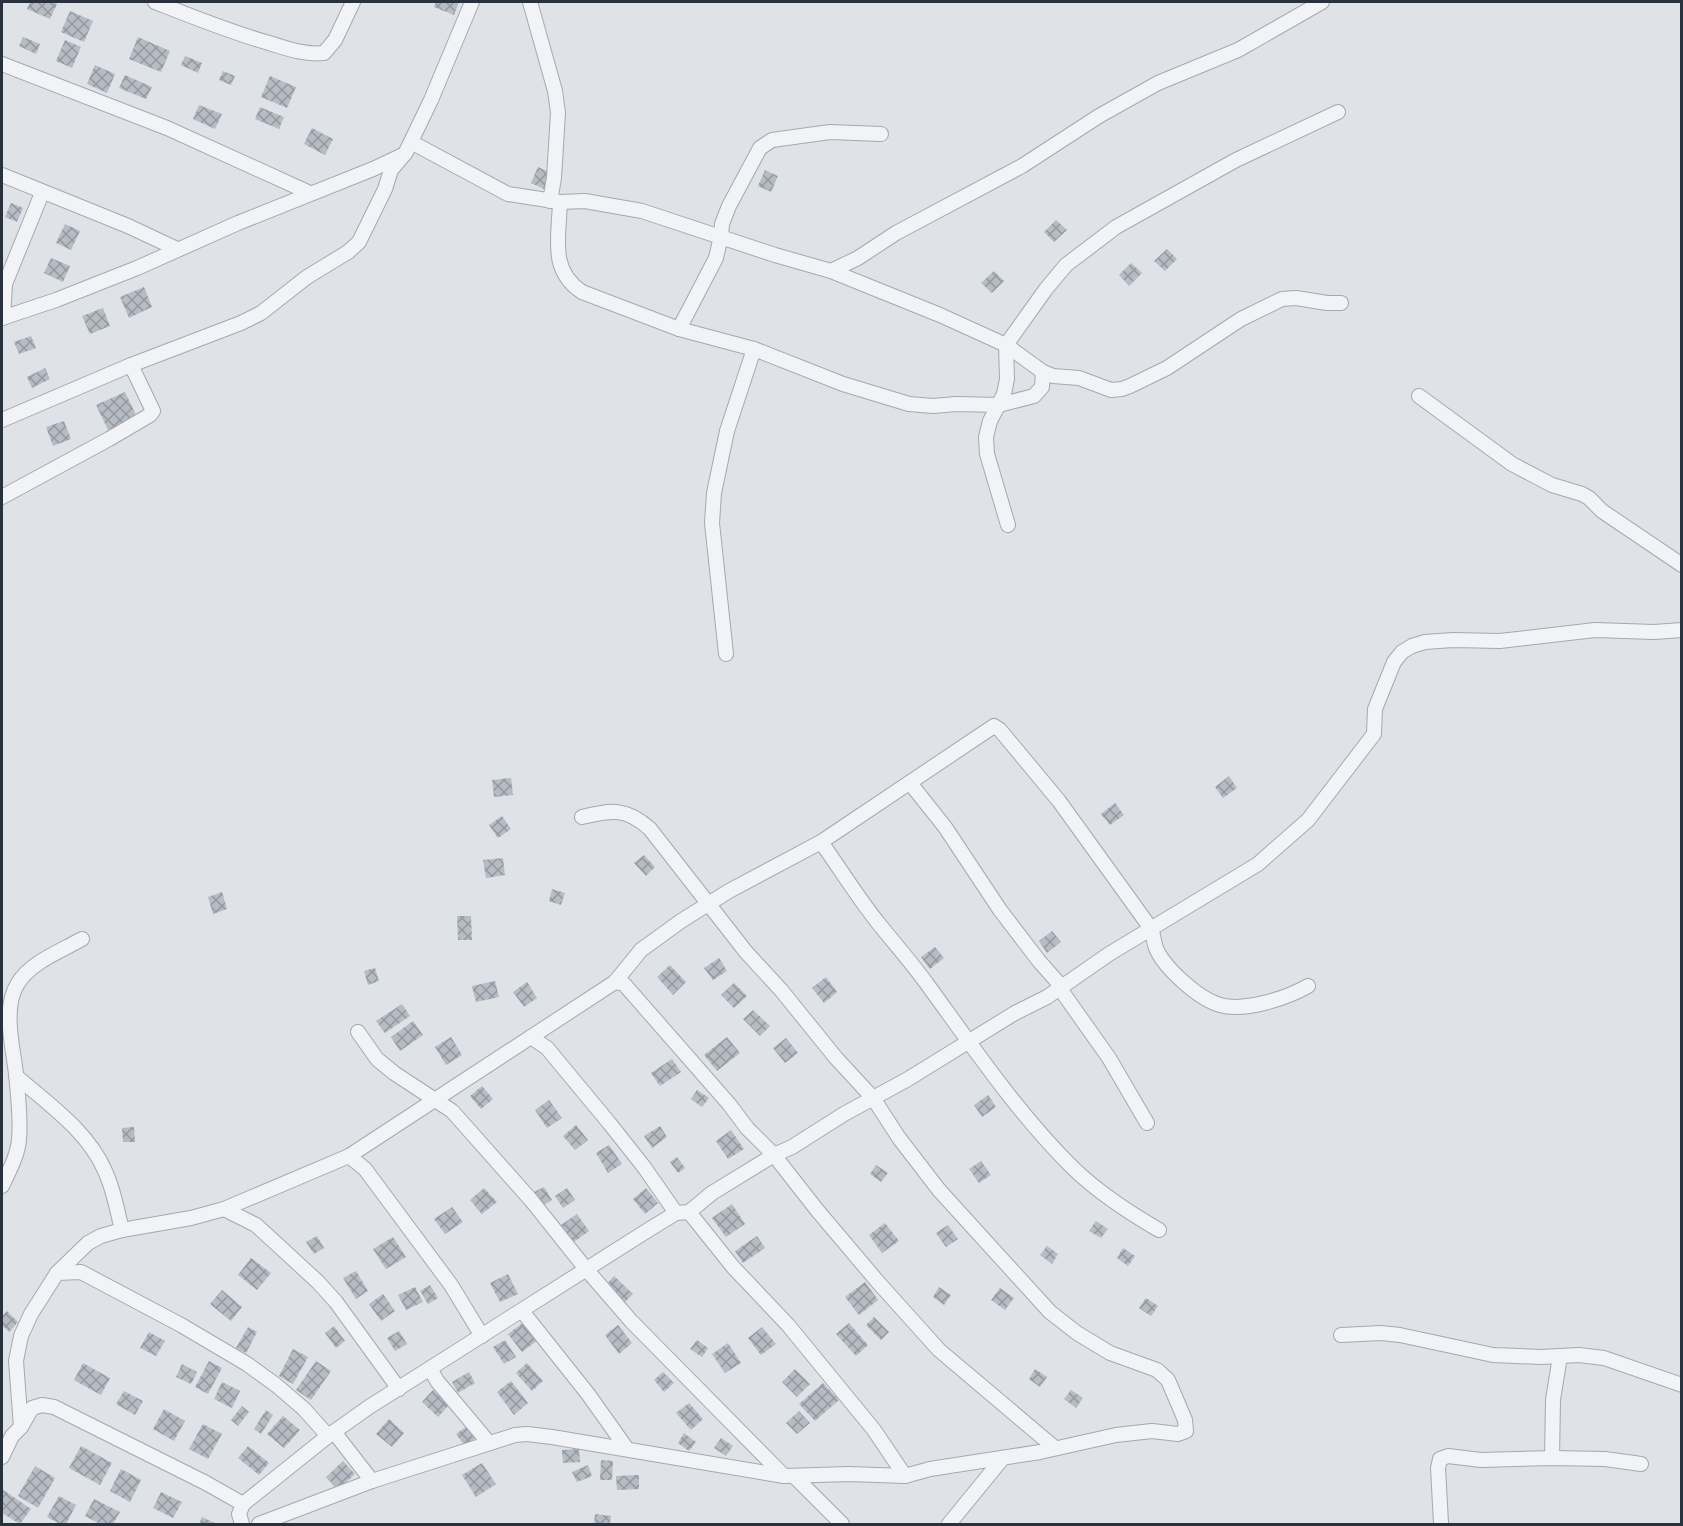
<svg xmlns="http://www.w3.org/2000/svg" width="1683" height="1526" viewBox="0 0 1683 1526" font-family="Signika,sans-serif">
	<defs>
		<pattern id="building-cross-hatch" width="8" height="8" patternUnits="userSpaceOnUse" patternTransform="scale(1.5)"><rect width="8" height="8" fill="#b6bcc4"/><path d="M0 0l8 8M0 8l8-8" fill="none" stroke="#9499a1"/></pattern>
	</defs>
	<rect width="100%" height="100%" fill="#dfe2e7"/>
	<!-- building -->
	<g fill="url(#building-cross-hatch)">
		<path d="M30,2H50L57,4L50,19L27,9Z"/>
		<path d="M436,2H459L454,15L434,7Z"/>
		<path d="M70,11L93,21L84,42L61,32Z"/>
		<path d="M23,37L40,44L36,54L19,46Z"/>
		<path d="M138,37L170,51L161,72L129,59Z"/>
		<path d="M65,40L81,47L72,68L56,61Z"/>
		<path d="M185,56L202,63L198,73L181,65Z"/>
		<path d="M95,65L115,74L107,93L87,84Z"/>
		<path d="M223,71L235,76L231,85L219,80Z"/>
		<path d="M125,75L152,87L146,99L119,88Z"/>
		<path d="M270,76L296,87L287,108L261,97Z"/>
		<path d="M199,105L222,114L215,129L193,119Z"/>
		<path d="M260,107L284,117L279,129L255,119Z"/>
		<path d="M312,128L333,139L325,155L304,144Z"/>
		<path d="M538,167L551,173L544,189L531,183Z"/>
		<path d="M765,170L778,176L771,192L758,186Z"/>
		<path d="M11,203L23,208L17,222L5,217Z"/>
		<path d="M1056,220L1067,230L1054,242L1044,232Z"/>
		<path d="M65,224L80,231L71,250L56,243Z"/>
		<path d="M1167,249L1177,259L1165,271L1154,261Z"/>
		<path d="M51,258L70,266L63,282L44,273Z"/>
		<path d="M1131,263L1142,273L1129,286L1119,275Z"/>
		<path d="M994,271L1004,281L992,293L981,283Z"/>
		<path d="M144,287L152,307L129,318L120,297Z"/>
		<path d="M103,308L110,326L90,334L82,316Z"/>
		<path d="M31,336L36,348L19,354L14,342Z"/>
		<path d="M45,368L50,379L32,388L27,377Z"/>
		<path d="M125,392L137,417L108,430L96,405Z"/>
		<path d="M64,421L71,439L53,446L46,427Z"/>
		<path d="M1229,776L1237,788L1223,798L1215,787Z"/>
		<path d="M511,778L513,795L494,797L492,780Z"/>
		<path d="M1115,803L1124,815L1110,825L1101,814Z"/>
		<path d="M502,816L511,829L498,838L489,825Z"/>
		<path d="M644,855L655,867L646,876L634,863Z"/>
		<path d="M503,858L505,875L486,878L483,860Z"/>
		<path d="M552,889L565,893L561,905L549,901Z"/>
		<path d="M222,892L227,909L213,914L208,897Z"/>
		<path d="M457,916H471L472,940H458Z"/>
		<path d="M1052,931L1061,942L1047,953L1039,941Z"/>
		<path d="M935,947L944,958L930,969L921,957Z"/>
		<path d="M719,958L727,971L713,980L704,968Z"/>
		<path d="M670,965L686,982L673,995L657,977Z"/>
		<path d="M375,968L379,981L368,985L364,971Z"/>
		<path d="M826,977L837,992L824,1003L812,988Z"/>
		<path d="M495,981L499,997L476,1002L472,986Z"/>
		<path d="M527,982L537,998L524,1007L513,992Z"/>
		<path d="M734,983L747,996L734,1008L721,995Z"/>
		<path d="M402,1004L410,1016L385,1033L376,1021Z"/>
		<path d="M753,1010L770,1026L760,1036L743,1019Z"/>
		<path d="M413,1021L423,1035L400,1051L391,1037Z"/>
		<path d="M451,1037L462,1055L446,1065L435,1047Z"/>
		<path d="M727,1037L740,1053L717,1071L704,1055Z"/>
		<path d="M786,1038L798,1053L785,1063L773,1048Z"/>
		<path d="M672,1059L681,1072L660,1086L651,1073Z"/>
		<path d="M482,1086L493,1099L481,1109L470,1096Z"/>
		<path d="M697,1090L709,1098L702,1107L691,1099Z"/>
		<path d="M988,1095L996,1107L982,1117L974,1105Z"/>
		<path d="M549,1100L562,1118L547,1128L535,1110Z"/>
		<path d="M576,1125L588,1140L575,1150L563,1136Z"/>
		<path d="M660,1126L667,1137L652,1148L644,1136Z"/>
		<path d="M134,1127L135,1142H123L122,1128Z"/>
		<path d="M731,1130L744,1149L728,1159L716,1141Z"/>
		<path d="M609,1145L622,1164L608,1173L596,1153Z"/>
		<path d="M677,1157L685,1168L678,1173L670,1162Z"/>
		<path d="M981,1161L991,1175L979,1183L969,1169Z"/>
		<path d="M876,1165L888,1173L881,1182L870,1174Z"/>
		<path d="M544,1187L552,1200L542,1206L534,1192Z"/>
		<path d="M484,1188L497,1202L482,1214L470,1200Z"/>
		<path d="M567,1188L575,1200L563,1208L555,1196Z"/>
		<path d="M646,1188L658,1203L645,1214L633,1199Z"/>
		<path d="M732,1204L745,1224L726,1237L712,1218Z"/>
		<path d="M452,1207L463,1222L445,1234L434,1219Z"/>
		<path d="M577,1214L589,1231L574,1242L561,1225Z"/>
		<path d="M1096,1221L1108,1229L1101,1238L1089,1231Z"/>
		<path d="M885,1223L899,1241L882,1253L869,1235Z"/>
		<path d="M948,1225L958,1239L946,1247L936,1233Z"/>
		<path d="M317,1236L324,1248L314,1254L306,1242Z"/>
		<path d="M757,1236L765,1248L743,1263L735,1251Z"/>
		<path d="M393,1237L406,1257L386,1269L373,1249Z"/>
		<path d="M1047,1246L1058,1254L1052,1264L1040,1255Z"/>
		<path d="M1123,1248L1135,1256L1128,1266L1117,1258Z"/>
		<path d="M251,1258L271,1273L257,1290L238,1275Z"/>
		<path d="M356,1271L368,1291L356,1299L343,1278Z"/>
		<path d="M508,1274L518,1294L500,1302L490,1283Z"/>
		<path d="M614,1276L633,1294L623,1304L605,1286Z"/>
		<path d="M865,1282L878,1300L859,1315L845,1297Z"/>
		<path d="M430,1285L438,1298L428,1304L420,1291Z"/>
		<path d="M415,1287L423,1302L406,1310L398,1295Z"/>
		<path d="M939,1287L951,1295L944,1305L933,1297Z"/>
		<path d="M1000,1288L1014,1298L1005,1310L991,1300Z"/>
		<path d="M222,1290L242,1307L231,1321L210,1304Z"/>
		<path d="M383,1294L395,1311L381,1321L369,1304Z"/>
		<path d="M1146,1298L1158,1306L1151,1316L1139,1308Z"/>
		<path d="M7,1311L18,1322L9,1332L2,1325V1316Z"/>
		<path d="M874,1317L889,1332L881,1340L866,1325Z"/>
		<path d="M524,1322L538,1340L522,1352L508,1334Z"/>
		<path d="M849,1323L868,1345L856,1356L836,1334Z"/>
		<path d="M618,1325L632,1343L619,1354L605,1335Z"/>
		<path d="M334,1326L345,1341L336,1348L325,1333Z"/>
		<path d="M248,1327L257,1332L246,1353L236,1348Z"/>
		<path d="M762,1327L776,1344L761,1355L748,1338Z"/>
		<path d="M399,1331L407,1344L395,1351L387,1338Z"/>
		<path d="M149,1332L165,1341L156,1356L140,1348Z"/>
		<path d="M505,1340L516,1357L504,1364L493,1347Z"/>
		<path d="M697,1340L708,1348L702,1357L690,1349Z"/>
		<path d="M728,1343L741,1363L725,1373L712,1354Z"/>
		<path d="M293,1349L308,1357L293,1384L279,1376Z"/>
		<path d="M209,1361L222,1368L208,1394L195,1387Z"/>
		<path d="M316,1361L331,1371L311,1400L296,1390Z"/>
		<path d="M83,1363L110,1378L101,1395L74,1380Z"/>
		<path d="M527,1363L543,1381L532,1391L516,1373Z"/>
		<path d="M182,1364L197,1372L191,1384L176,1377Z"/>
		<path d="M795,1369L810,1384L797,1397L782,1382Z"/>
		<path d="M1035,1369L1047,1377L1040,1387L1029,1379Z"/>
		<path d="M469,1372L475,1383L458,1393L452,1382Z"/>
		<path d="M663,1372L674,1383L664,1392L654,1380Z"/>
		<path d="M511,1381L528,1403L514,1415L497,1392Z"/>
		<path d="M222,1382L240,1391L232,1408L214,1399Z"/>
		<path d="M823,1383L839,1400L815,1421L799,1404Z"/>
		<path d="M433,1390L449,1405L438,1417L422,1402Z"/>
		<path d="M1071,1390L1083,1398L1076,1408L1064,1399Z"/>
		<path d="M124,1391L143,1401L135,1415L116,1404Z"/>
		<path d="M689,1403L703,1419L691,1430L676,1413Z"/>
		<path d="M242,1406L249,1412L238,1426L231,1420Z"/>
		<path d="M164,1409L185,1421L174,1441L153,1429Z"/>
		<path d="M266,1410L273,1415L261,1434L254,1429Z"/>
		<path d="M799,1411L810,1423L797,1434L786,1423Z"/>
		<path d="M283,1416L300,1430L284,1448L267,1434Z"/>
		<path d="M389,1419L404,1433L392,1447L376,1434Z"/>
		<path d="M203,1424L222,1434L208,1459L189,1449Z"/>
		<path d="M470,1424L478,1436L465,1446L456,1434Z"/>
		<path d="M684,1433L696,1442L689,1451L678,1443Z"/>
		<path d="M721,1438L733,1446L726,1456L714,1448Z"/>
		<path d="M81,1446L112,1463L100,1485L69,1468Z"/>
		<path d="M248,1446L269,1463L259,1475L238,1458Z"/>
		<path d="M579,1449L580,1462L563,1463L562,1450Z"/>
		<path d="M601,1460L613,1461L612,1480H600Z"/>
		<path d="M343,1461L355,1474L338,1490L326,1477Z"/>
		<path d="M482,1463L496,1484L476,1497L462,1475Z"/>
		<path d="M588,1465L592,1476L577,1482L572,1472Z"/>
		<path d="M35,1466L55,1478L38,1508L18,1496Z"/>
		<path d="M121,1469L141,1480L130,1502L110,1491Z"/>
		<path d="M639,1475V1489L617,1490L616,1476Z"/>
		<path d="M2,1489L31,1509L20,1524L2,1513Z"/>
		<path d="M161,1492L182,1502L173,1518L153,1508Z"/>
		<path d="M59,1496L76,1505L66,1524H60L47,1517Z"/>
		<path d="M94,1499L120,1512L113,1524H100L85,1516Z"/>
		<path d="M595,1514L611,1516L610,1524H594Z"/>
		<path d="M202,1517L217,1524H199Z"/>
	</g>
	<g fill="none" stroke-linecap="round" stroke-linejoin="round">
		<!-- street casing -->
		<g stroke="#a4a9b1" stroke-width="16">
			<g id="street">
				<path d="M155,2C193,17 230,32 269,43C288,49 305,55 324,53L335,40L353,2"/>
				<path d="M530,2L555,91L558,113L554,178L550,201"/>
				<path d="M2,64L167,128L310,193"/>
				<path d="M411,142L508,194L560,202L585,201L642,211L775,255L831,271L940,315L1006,345L1043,372L1053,376L1079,378L1111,390L1122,389L1130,386L1167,368L1241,319L1282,299L1296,298L1327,303H1341"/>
				<path d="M2,175L128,226L177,249"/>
				<path d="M560,202C559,237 549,270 582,292L679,329L754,349L843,384L909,404L933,406L956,404L999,405L1034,396L1042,387L1043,372"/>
				<path d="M831,271L858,258L896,233L1022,166L1099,116L1158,83L1238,50L1322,2"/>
				<path d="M2,318L56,300L137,268L238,223L373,169L405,154L431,100L472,2"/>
				<path d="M3,318L5,284L42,193"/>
				<path d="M679,329L716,258L721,236L722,224L729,206L760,148L772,140L830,132L881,134"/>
				<path d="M1419,396L1512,464L1552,485L1582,494L1589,498L1602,511L1682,565"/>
				<path d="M2,420L131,365L241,323L261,313L307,277L348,252L359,242L385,189L391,170L402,157"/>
				<path d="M2,497L109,439L150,415L153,411L131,365"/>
				<path d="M1008,525L987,454L986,437L990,421L1004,394L1007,379L1006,345L1046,289L1066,265L1116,227L1236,160L1338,112"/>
				<path d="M726,654L712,523L714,493L727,431L754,349"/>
				<path d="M910,783L945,827L1000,910L1039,961L1061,986L1063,993L1109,1058L1147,1123"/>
				<path d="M821,842C841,870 858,898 879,924C895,944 912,963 927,984C973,1047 1018,1114 1074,1169C1099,1193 1128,1212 1159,1230"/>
				<path d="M615,982L624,984L729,1104L747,1128L774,1155L817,1210L877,1281L939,1350L1055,1448"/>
				<path d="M358,1032L377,1059L394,1073L452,1111L531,1200L586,1269L631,1321L784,1476"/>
				<path d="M531,1037L547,1048L610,1124L644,1167L676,1213"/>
				<path d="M16,1076C48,1104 88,1131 105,1171C114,1190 117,1210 122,1230"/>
				<path d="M349,1156L365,1169L451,1285L482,1336"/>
				<path d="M2,1186C9,1171 18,1155 19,1139C21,1118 18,1095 16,1074C13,1046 2,1008 18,983C31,962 61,951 82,939"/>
				<path d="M224,1209L256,1225L318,1282L336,1302L399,1389"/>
				<path d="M689,1212L733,1267L788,1325L874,1430L905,1476"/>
				<path d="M57,1273L81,1272L181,1325L247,1364L276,1385L304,1409L328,1436"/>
				<path d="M522,1311L588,1394L627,1449"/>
				<path d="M1341,1335L1381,1333L1400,1335L1493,1355L1541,1357L1579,1355L1604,1358L1682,1385"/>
				<path d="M431,1370L437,1381L489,1443"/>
				<path d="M21,1427L16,1361L21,1336L31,1314L57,1273L88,1243L101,1236L122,1230L191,1218L224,1209L349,1156L615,982L641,950L681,921L729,891L821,842L994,726L1000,730L1059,801L1152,930C1153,936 1154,942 1156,948C1164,968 1199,999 1220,1005C1245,1012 1287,998 1308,986"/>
				<path d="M334,1432L372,1481"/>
				<path d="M2,1457L12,1436L21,1427L32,1408L42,1405L54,1407L206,1483L243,1504"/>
				<path d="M1552,1458L1553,1400L1560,1356"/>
				<path d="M794,1476L842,1524"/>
				<path d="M1441,1523L1438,1468L1440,1459L1448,1456L1481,1460L1552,1458L1605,1459L1641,1464"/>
				<path d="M242,1524L239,1514L243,1504L328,1436L369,1407L645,1232L676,1213L689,1212L712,1193L774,1155L792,1147L844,1114L908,1079L1015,1013L1047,997L1109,954L1258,864L1308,820L1374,734L1375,709L1394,662L1402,652L1412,646L1425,642L1453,640L1500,641L1595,630L1654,632L1682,630"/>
				<path d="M259,1524L372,1481L515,1435L527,1434L552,1437L784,1476L849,1474L905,1476L930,1469L1040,1452L1116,1435L1152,1431L1178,1434L1186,1431L1185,1420L1168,1380L1157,1370L1110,1353L1077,1333L1050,1312L939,1190L899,1138L873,1098L836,1058L781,990L746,952L650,829C626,807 611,810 582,817"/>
				<path d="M949,1524L1002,1459"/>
			</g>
		</g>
		<!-- street -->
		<use href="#street" stroke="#f1f3f6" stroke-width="14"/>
	</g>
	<!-- border -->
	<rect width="1683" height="1526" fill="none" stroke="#28313e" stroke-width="6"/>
</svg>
